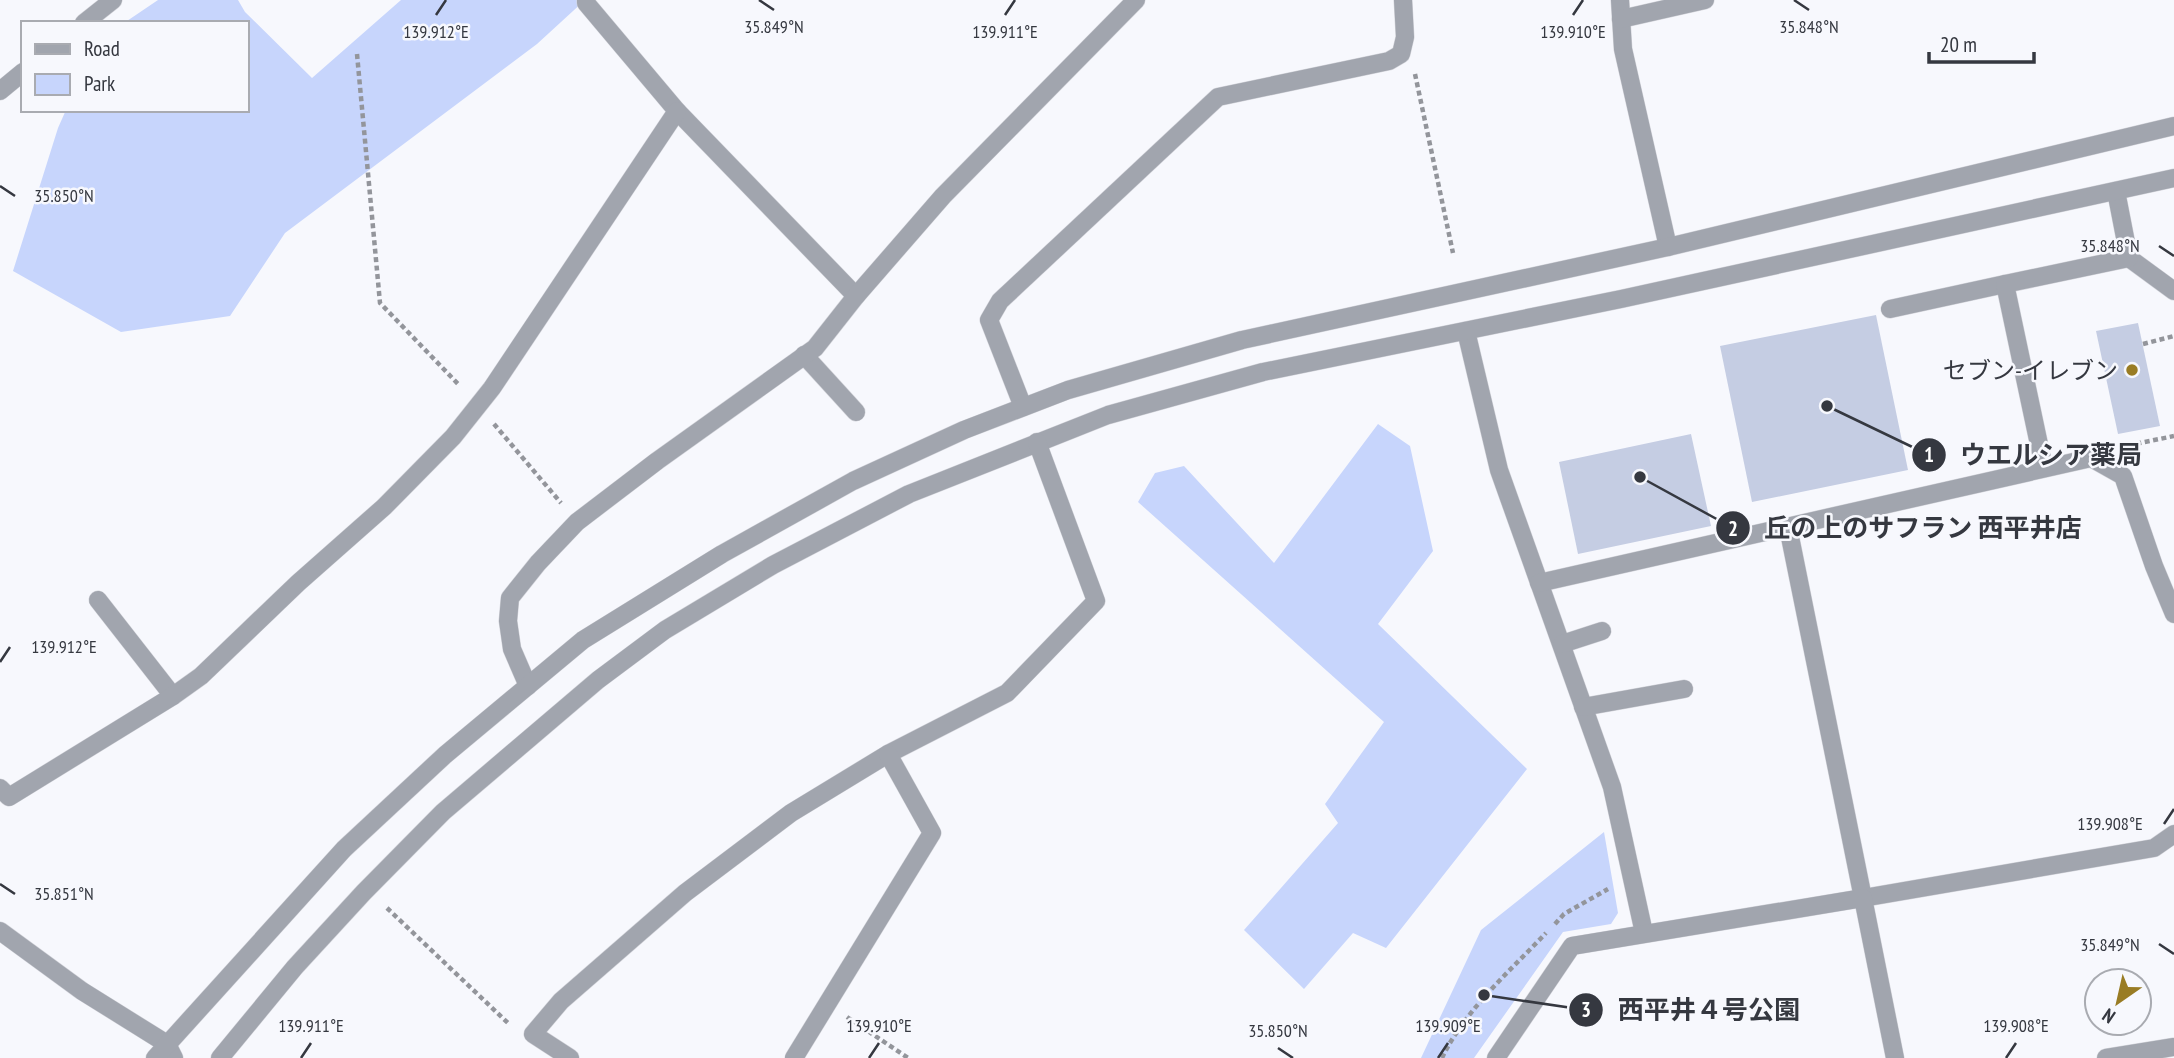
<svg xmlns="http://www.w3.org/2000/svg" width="2174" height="1058" viewBox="0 0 2174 1058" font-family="'PT Sans Narrow','Noto Sans JP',sans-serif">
	<rect width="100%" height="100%" fill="#f7f8fd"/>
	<!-- green -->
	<g fill="#c7d5fc">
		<path d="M158,0H238L245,12L312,78L401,0H585L537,44L285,233L230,316L121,332L13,271L58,128L66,110H247V23H124Z"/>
		<path d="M1378,424L1410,446L1433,551L1378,624L1527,769L1386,948L1353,933L1304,989L1244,930L1338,823L1325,804L1384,722L1138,502L1155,473L1184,466L1274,563Z"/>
		<path d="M1604,832L1618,913L1611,924L1563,932L1474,1058H1421L1481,930Z"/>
	</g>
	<!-- building -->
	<g fill="#c5cde3">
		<path d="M1876,315L1908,470L1752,502L1720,346Z"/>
		<path d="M2138,323L2160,426L2118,434L2096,331Z"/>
		<path d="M1691,434L1711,526L1578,554L1559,462Z"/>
	</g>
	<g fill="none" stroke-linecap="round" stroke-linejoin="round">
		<!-- minor casing -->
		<g stroke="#d4d5db" stroke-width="19">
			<g id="minor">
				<path d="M586,0V3L677,111L856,296"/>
				<path d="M1620,0L1623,49L1668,247"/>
				<path d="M1621,19L1705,0"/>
				<path d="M84,23L113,0"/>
				<path d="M0,91L23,72"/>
				<path d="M2116,191L2129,258L2174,291"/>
				<path d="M1890,309L2005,284"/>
				<path d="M1466,331L1499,470L1612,787L1644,933"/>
				<path d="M804,355L856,412"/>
				<path d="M1023,407L989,320L1000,301L1218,97L1389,61L1401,54L1405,37L1403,0"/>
				<path d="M2044,468L2005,284L2129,258"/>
				<path d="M1788,527L1863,898L2154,848L2174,834"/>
				<path d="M1539,583L2091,458L2123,476L2154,566L2174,614"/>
				<path d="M98,600L173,696"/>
				<path d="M1562,644L1602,631"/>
				<path d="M528,686L512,649L508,621L510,598L538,563L577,522L657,461L815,348L856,296L943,196L1136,0"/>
				<path d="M1583,707L1684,689"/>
				<path d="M0,788L9,797L173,696L201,676L298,583L384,507L453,437L492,388L677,111"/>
				<path d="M0,931L82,991L167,1044L174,1058"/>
				<path d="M155,1058L344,849L445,755L583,640L722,554L853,481L964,430L1068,390L1242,340L1668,247L2174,126"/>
				<path d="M220,1058L295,967L364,892L443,812L598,680L665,630L773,565L909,494L1108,415L1263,372L1621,299L2174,178"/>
				<path d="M570,1058L533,1034L561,1001L685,893L791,813L888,754L1007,693L1096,601L1037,442"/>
				<path d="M794,1058L932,833L888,754"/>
				<path d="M1496,1058L1572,946L1863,898L1895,1058"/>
				<path d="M2106,1058L2174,1047"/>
			</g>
		</g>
		<!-- path -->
		<g stroke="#93959b" stroke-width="4.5" stroke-dasharray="5 3.5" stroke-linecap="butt">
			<path d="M357,54L380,303L460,386"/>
			<path d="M1415,74L1453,253"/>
			<path d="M2143,344L2174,336"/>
			<path d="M494,424L561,503"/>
			<path d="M2130,449L2135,444L2174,436"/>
			<path d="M387,908L509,1024"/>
			<path d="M1555,924L1564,914L1608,889"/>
			<path d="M847,1017L908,1058"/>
			<path d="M1442,1058C1464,1011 1511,970 1546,933"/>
		</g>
		<!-- minor -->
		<use href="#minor" stroke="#a1a5ae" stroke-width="18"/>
	</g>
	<!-- ticks -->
	<path fill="none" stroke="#353840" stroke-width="2.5" d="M759,0L774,10M1794,0L1809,10M436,15L446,0M1005,15L1015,0M1573,15L1583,0M0,186L15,196M2159,246L2174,256M0,662L10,647M2164,824L2174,809M0,884L15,894M2159,944L2174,954M1278,1048L1293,1058M301,1058L311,1043M869,1058L879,1043M1438,1058L1448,1043M2006,1058L2016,1043"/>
	<!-- markers -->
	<circle fill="#997c24" stroke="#f7f8fd" stroke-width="2.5" cx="2132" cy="370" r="7"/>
	<g text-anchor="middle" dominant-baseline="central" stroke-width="5" stroke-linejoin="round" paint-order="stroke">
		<!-- poi labels -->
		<g font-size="24" fill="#353840" stroke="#f7f8fd" text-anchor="end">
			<text x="2118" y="370">セブン-イレブン</text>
		</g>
	</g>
	<g font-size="18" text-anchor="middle" fill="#353840" stroke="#f7f8fd" stroke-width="5" stroke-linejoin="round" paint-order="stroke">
		<text x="774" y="33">35.849°N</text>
		<text x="1809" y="33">35.848°N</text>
		<text x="1573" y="38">139.910°E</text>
		<text x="436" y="38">139.912°E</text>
		<text x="1005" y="38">139.911°E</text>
		<text x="64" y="202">35.850°N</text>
		<text x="2110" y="252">35.848°N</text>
		<text x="64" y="653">139.912°E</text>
		<text x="2110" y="830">139.908°E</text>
		<text x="64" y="900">35.851°N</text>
		<text x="2110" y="951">35.849°N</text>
		<text x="311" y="1032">139.911°E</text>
		<text x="879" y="1032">139.910°E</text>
		<text x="1448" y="1032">139.909°E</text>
		<text x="2016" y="1032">139.908°E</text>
		<text x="1278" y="1037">35.850°N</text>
	</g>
	<!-- callouts -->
	<path fill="none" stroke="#353840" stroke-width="2.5" d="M1827 406L1929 455M1640 477L1733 528M1484 995L1586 1010"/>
	<g fill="#353840" stroke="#f7f8fd" stroke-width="2.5">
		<circle cx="1827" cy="406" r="7"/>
		<circle cx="1640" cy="477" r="7"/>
		<circle cx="1484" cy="995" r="7"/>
		<circle cx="1929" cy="455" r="18"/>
		<circle cx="1733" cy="528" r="18"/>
		<circle cx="1586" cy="1010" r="18"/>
	</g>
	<g font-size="21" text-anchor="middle" font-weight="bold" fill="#fff">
		<text x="1929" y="462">1</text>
		<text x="1733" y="536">2</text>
		<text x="1586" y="1017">3</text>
	</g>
	<g font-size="26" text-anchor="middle" font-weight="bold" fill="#353840" stroke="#f7f8fd" stroke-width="5" stroke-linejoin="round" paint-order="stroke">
		<text x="2051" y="464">ウエルシア薬局</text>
		<text x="1923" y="537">丘の上のサフラン 西平井店</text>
		<text x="1709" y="1019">西平井４号公園</text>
	</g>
	<!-- legend -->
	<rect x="21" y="21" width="228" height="91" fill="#f7f8fd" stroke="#a9abb1" stroke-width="2"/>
	<rect x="35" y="44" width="35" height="10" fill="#a1a5ae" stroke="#a9abb1" stroke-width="2"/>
	<text x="84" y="56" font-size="21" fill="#353840">Road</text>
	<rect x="35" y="74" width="35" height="21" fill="#c7d5fc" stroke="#a9abb1" stroke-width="2"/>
	<text x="84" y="91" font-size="21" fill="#353840">Park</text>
	<!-- north arrow -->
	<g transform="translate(2118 1002) rotate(214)"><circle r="33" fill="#f7f8fd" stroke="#a9abb1" stroke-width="2"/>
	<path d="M0-5L12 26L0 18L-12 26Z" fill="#997c24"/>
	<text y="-10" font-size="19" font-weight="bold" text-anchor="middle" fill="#353840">N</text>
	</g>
	<!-- scale -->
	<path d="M1929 52v10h105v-10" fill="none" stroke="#353840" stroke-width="3.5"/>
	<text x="1940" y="52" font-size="21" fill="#353840" stroke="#f7f8fd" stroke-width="5" paint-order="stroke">20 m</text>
</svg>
